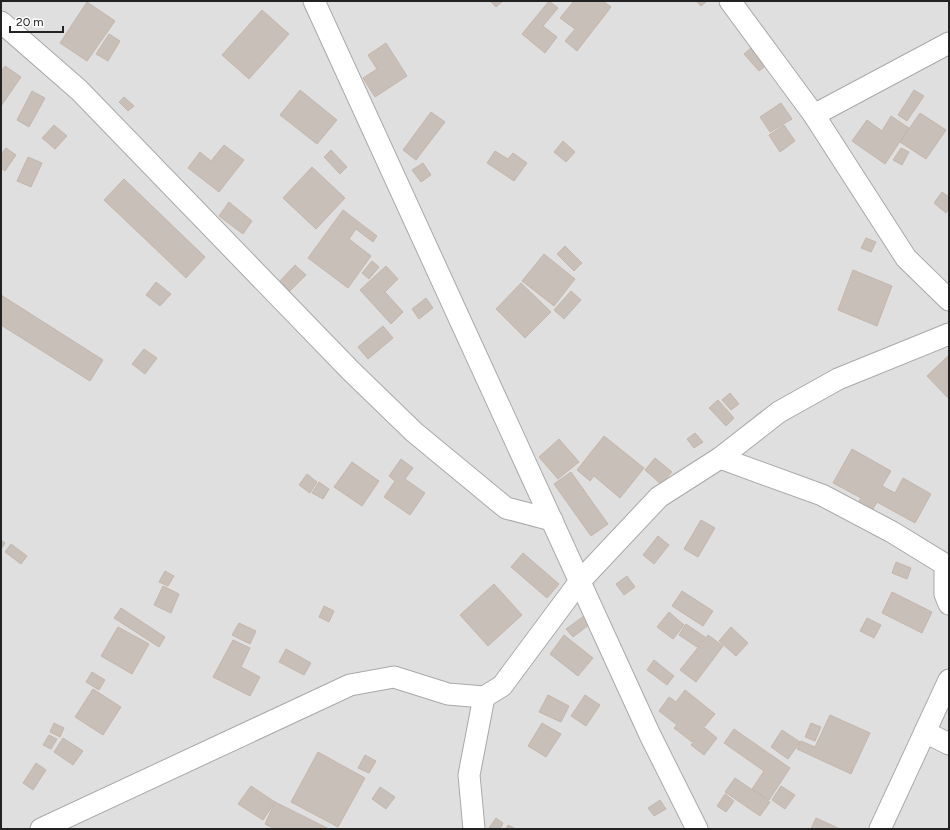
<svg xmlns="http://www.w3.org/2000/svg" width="950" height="830" viewBox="0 0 950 830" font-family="Figtree,sans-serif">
	<rect width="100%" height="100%" fill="#f2efe9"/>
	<!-- residential -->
	<rect fill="#e0dfdf" x="1" y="1" width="948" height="828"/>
	<!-- building -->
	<g fill="#c7bfb8" stroke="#c4b6ab">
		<path d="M490,1H503L496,7Z"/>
		<path d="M549,1L558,8L543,26L557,37L545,53L522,34Z"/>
		<path d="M574,1H603L611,7L577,51L565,41L575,29L560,18Z"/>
		<path d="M696,1H707L701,6Z"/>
		<path d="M87,2L115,21L87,61L60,43Z"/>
		<path d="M262,10L289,34L249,79L222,55Z"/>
		<path d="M109,34L120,41L108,61L96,54Z"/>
		<path d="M386,43L407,76L375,97L363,78L377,69L368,55Z"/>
		<path d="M752,47L768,64L759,71L744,54Z"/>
		<path d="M5,66L21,77L1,106V72Z"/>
		<path d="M300,90L337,120L317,144L280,115Z"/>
		<path d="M914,90L924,96L907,121L898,115Z"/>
		<path d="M32,91L45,98L29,127L17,120Z"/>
		<path d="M124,97L134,106L128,111L119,102Z"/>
		<path d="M781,103L792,119L770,132L760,117Z"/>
		<path d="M431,112L445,122L416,160L403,150Z"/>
		<path d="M920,113L946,130L926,159L900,142Z"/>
		<path d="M891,116L909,128L885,164L852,141L867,120L882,131Z"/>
		<path d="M54,125L67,136L55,149L42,138Z"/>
		<path d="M784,125L795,141L780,152L769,135Z"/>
		<path d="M563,141L575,152L566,162L554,152Z"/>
		<path d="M224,145L244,160L219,192L188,168L200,152L211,161Z"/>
		<path d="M6,148L16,155L5,171L1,168V154Z"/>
		<path d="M901,148L909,152L902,165L893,160Z"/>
		<path d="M331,150L347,167L340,174L324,157Z"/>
		<path d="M495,151L508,159L513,153L527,163L514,181L487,163Z"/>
		<path d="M28,157L42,163L31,187L17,181Z"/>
		<path d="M423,163L431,175L421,182L412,170Z"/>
		<path d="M312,167L345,198L316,229L283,198Z"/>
		<path d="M124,179L205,257L186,278L104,200Z"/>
		<path d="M942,192L949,197V209L946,213L934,203Z"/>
		<path d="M229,202L252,221L243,234L219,216Z"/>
		<path d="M343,210L377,236L373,242L356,229L349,239L371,256L348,288L308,258Z"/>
		<path d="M866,238L876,242L871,252L861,248Z"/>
		<path d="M565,246L582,263L574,271L557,254Z"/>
		<path d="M544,254L575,279L554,306L522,281Z"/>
		<path d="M372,261L379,267L369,279L362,273Z"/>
		<path d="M295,265L306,275L289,292L279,282Z"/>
		<path d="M386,266L398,279L385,292L403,312L391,324L360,290Z"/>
		<path d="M853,270L892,286L877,326L838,310Z"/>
		<path d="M156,282L171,294L160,306L146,295Z"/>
		<path d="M521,283L551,312L525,338L496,309Z"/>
		<path d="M571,291L581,300L564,319L554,310Z"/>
		<path d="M1,295L103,360L90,381L1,325Z"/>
		<path d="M426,298L433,308L419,319L412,309Z"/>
		<path d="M383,326L393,338L368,359L358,347Z"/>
		<path d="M144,349L157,358L145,374L132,364Z"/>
		<path d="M949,355L948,377L949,399L927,376Z"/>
		<path d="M730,393L739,404L731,410L722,400Z"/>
		<path d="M718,400L734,418L726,426L709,408Z"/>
		<path d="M695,433L703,442L694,448L687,439Z"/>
		<path d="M604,436L644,468L620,498L594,476L590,481L577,470Z"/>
		<path d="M559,439L579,462L558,479L539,457Z"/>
		<path d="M852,449L891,471L882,486L895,493L903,478L931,494L915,523L877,502L867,520L853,512L861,498L833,483Z"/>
		<path d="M655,458L672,472L661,484L645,470Z"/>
		<path d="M401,459L413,468L405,479L425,493L410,515L384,497L395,481L389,476Z"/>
		<path d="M352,462L379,481L362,506L334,487Z"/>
		<path d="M571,472L608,524L591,536L554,484Z"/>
		<path d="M307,474L317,482L310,493L299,485Z"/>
		<path d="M319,482L329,489L323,499L312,493Z"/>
		<path d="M701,520L715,528L698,557L684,549Z"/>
		<path d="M658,536L669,545L654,564L643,555Z"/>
		<path d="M1,540L5,543L1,549Z"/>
		<path d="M11,544L27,556L21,564L5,552Z"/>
		<path d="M523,553L559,584L547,598L511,567Z"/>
		<path d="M896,562L911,568L907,579L892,573Z"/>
		<path d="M165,571L174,576L168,586L159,582Z"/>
		<path d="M627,576L635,587L624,595L616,584Z"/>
		<path d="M494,584L522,615L488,646L460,615Z"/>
		<path d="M163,586L179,594L171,613L154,605Z"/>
		<path d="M682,591L713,611L703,626L672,606Z"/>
		<path d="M892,592L932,612L922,633L882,613Z"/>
		<path d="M324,606L334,611L329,622L319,617Z"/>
		<path d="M121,608L165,637L159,647L114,618Z"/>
		<path d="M669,612L684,625L673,639L657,627Z"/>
		<path d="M584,616L590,624L573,637L566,629Z"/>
		<path d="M867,618L881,625L874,638L860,631Z"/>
		<path d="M239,623L256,631L250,644L232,635Z"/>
		<path d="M686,624L705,637L697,647L679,635Z"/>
		<path d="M118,627L149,644L132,674L101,656Z"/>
		<path d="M731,627L748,643L736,656L719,641Z"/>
		<path d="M564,635L593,658L578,676L550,654Z"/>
		<path d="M708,635L723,646L696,682L680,670Z"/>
		<path d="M233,640L250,648L241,667L260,677L250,696L213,677Z"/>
		<path d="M286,649L311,663L304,675L279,662Z"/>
		<path d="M654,660L674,676L667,685L647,670Z"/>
		<path d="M92,672L105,680L99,690L86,682Z"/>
		<path d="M93,689L121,707L103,735L75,717Z"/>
		<path d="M685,690L715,714L692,742L674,728L677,725L659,711L669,697L676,702Z"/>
		<path d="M548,695L569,706L561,722L539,712Z"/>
		<path d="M585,695L600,705L586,726L571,716Z"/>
		<path d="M830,715L870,733L851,774L797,749L801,741L815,747Z"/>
		<path d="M54,723L64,728L60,737L50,732Z"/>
		<path d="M542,723L561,734L546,757L528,746Z"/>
		<path d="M811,723L821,727L815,741L805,737Z"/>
		<path d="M705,728L717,738L704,755L691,745Z"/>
		<path d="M734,729L790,768L769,800L752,789L764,771L724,743Z"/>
		<path d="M782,730L800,742L788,759L771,747Z"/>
		<path d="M49,735L57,739L51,749L43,745Z"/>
		<path d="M63,738L83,751L73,765L54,752Z"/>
		<path d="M318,752L365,778L338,827L291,802Z"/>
		<path d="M365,755L376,761L369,773L358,768Z"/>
		<path d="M36,763L46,770L33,790L23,783Z"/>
		<path d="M735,778L770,802L760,816L725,792Z"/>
		<path d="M251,786L275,802L263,820L238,804Z"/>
		<path d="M781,786L795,795L785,809L772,800Z"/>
		<path d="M380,787L395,797L386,809L372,799Z"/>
		<path d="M725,794L734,801L726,812L717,806Z"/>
		<path d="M660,800L666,809L654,816L648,808Z"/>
		<path d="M275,802L329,829H275L265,824Z"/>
		<path d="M496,818L503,823L500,829H490L489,828Z"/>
		<path d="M816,818L840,829H811Z"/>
		<path d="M508,825L516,829H506Z"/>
	</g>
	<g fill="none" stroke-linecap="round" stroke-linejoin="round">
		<!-- street casing -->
		<g stroke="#a9a9a9" stroke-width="23">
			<g id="street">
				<path d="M314,1L650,735L697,829"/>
				<path d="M730,1L814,115L906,258L949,300"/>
				<path d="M1,22L79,90L351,371L414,432L506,508L552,520"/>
				<path d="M814,115L949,43"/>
				<path d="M720,458L822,495L892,532L949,567"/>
				<path d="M945,564V594L949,604"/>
				<path d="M925,732L949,744"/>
				<path d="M41,829L350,685L394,677L448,694L484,697L502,686L580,581L659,497L720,458L779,412L838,379L949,334"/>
				<path d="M474,829L469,775L484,697"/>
				<path d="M880,829L949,680"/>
			</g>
		</g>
		<!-- street -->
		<use href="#street" stroke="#fff" stroke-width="21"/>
	</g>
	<!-- border -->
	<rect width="950" height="830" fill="none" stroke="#222222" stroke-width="4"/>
	<!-- scale -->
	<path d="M10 26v6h53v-6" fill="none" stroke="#222222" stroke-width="2"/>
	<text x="16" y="26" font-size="12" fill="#222222" stroke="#ffffff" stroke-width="3" paint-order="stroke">20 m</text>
</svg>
